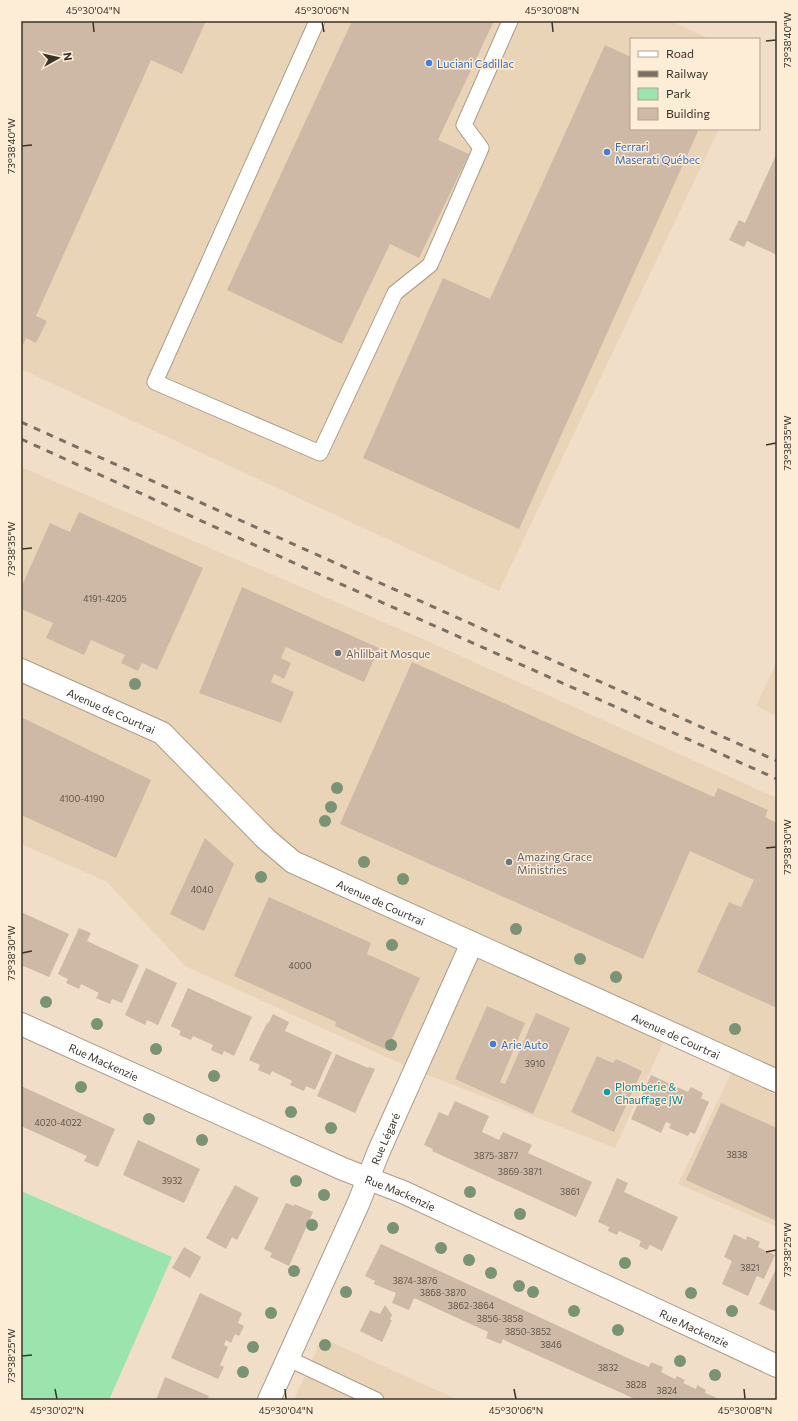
<svg xmlns="http://www.w3.org/2000/svg" width="798" height="1421" viewBox="0 0 798 1421" font-family="Commissioner,sans-serif">
	<rect width="100%" height="100%" fill="#f0dec9"/>
	<!-- built -->
	<g fill="#ead4b8">
		<path d="M21,21H671L710,39H631V129H719L499,591L21,369Z"/>
		<path d="M21,467L425,640L777,798V1227L678,1184L736,1063L668,1032L615,1148L415,1070L185,966L107,882L21,844Z"/>
		<path d="M777,661V716L756,706Z"/>
		<path d="M322,1338L458,1400H294Z"/>
	</g>
	<!-- green -->
	<path fill="#9ce4ae" d="M21,1191L172,1257L109,1400H21Z"/>
	<!-- building -->
	<g fill="#ceb9a7">
		<path d="M21,21H200L205,23L182,74L151,60L36,316L47,321L36,343L26,338L21,349Z"/>
		<path d="M352,21H494L438,140L469,154L419,258L390,244L342,344L227,290Z"/>
		<path d="M605,45L631,57V129H699L519,529L363,458L443,278L490,299Z"/>
		<path d="M777,153V255L747,241L744,247L729,240L739,220L745,223Z"/>
		<path d="M79,512L203,568L157,670L142,663L138,671L121,663L125,655L91,640L84,655L46,638L53,623L21,609V588L50,523L70,532Z"/>
		<path d="M242,587L379,648L364,682L286,647L281,658L291,663L284,679L274,674L271,682L294,692L281,723L199,693Z"/>
		<path d="M412,662L714,797L718,788L768,810L765,817L777,823V1008L697,972L729,902L741,907L754,880L690,851L643,959L340,824Z"/>
		<path d="M21,717L151,780L116,858L21,815Z"/>
		<path d="M205,838L234,864L204,931L170,914Z"/>
		<path d="M269,897L371,943L367,954L420,978L387,1050L335,1026L336,1022L234,976Z"/>
		<path d="M21,912L69,934L49,977L21,965Z"/>
		<path d="M79,928L91,933L87,941L139,965L122,1003L112,999L110,1004L96,998L99,993L81,984L79,989L66,983L68,979L58,974Z"/>
		<path d="M146,968L177,983L158,1025L147,1020L145,1025L125,1015Z"/>
		<path d="M188,988L252,1017L234,1056L224,1051L222,1055L211,1050L213,1045L193,1036L191,1040L179,1035L181,1031L171,1026Z"/>
		<path d="M487,1006L525,1023L500,1082L505,1084L536,1013L570,1028L533,1114L455,1079Z"/>
		<path d="M273,1014L289,1022L285,1031L332,1052L315,1090L306,1086L304,1091L290,1085L292,1081L272,1071L270,1075L258,1070L260,1065L249,1060L267,1023L268,1024Z"/>
		<path d="M336,1054L368,1068L369,1067L375,1069L355,1113L317,1096Z"/>
		<path d="M597,1056L613,1063L616,1059L642,1071L614,1132L571,1112Z"/>
		<path d="M651,1075L688,1092L691,1087L703,1093L701,1098L709,1102L695,1134L690,1132L688,1136L669,1128L671,1124L666,1122L661,1133L631,1119Z"/>
		<path d="M21,1086L115,1129L98,1167L84,1161L87,1156L21,1126Z"/>
		<path d="M455,1101L489,1116L482,1132L499,1140L503,1132L532,1145L528,1153L592,1182L576,1217L432,1151L433,1149L424,1145L439,1112L448,1116Z"/>
		<path d="M721,1103L777,1128V1221L686,1180Z"/>
		<path d="M138,1140L200,1169L184,1203L123,1175Z"/>
		<path d="M617,1178L628,1183L624,1192L678,1217L662,1251L650,1245L647,1250L639,1246L641,1241L619,1231L617,1235L608,1231L609,1227L598,1222Z"/>
		<path d="M235,1185L259,1198L237,1240L232,1237L226,1249L206,1238Z"/>
		<path d="M286,1203L294,1206V1204L313,1212L289,1266L270,1257L272,1253L264,1249Z"/>
		<path d="M734,1234L746,1240L747,1236L760,1242L758,1247L775,1255L764,1279L757,1276L748,1296L722,1284L732,1261L724,1257Z"/>
		<path d="M381,1244L632,1360L649,1367L651,1362L663,1367L661,1372L675,1379L677,1376L685,1380L683,1383L696,1389L697,1385L706,1390L705,1393L717,1398L716,1400H653L649,1398V1400H637L506,1341L503,1339L501,1344L486,1338L488,1332L414,1298L409,1310L392,1303L396,1293L374,1284L375,1281L365,1276Z"/>
		<path d="M184,1247L201,1257L190,1278L172,1268Z"/>
		<path d="M775,1271L777,1272V1312L759,1304Z"/>
		<path d="M200,1293L242,1313L238,1323L244,1326L239,1336L235,1334L231,1343L226,1340L224,1345L228,1347L220,1365L224,1367L218,1379L171,1358Z"/>
		<path d="M385,1305L392,1315L390,1320H392L382,1342L360,1331L370,1310L380,1314Z"/>
		<path d="M165,1377L209,1396L207,1400H156Z"/>
	</g>
	<g fill="none" stroke-linecap="round" stroke-linejoin="round">
		<!-- lane casing -->
		<g stroke="#ac9c88" stroke-width="17">
			<g id="lane">
				<path d="M317,21L155,382L320,453L395,293L430,265L481,148L464,125L510,21"/>
				<path d="M287,1358L376,1400"/>
			</g>
		</g>
		<!-- street casing -->
		<g stroke="#ac9c88" stroke-width="24">
			<g id="street">
				<path id="s1" d="M21,670L162,733L266,839L293,862L777,1081"/>
				<path id="s2" d="M21,1024L343,1169L403,1192L777,1366"/>
				<path id="s3" d="M269,1400L359,1202L378,1153L472,943"/>
			</g>
		</g>
		<!-- lane -->
		<use href="#lane" stroke="#fff" stroke-width="15"/>
		<!-- street -->
		<use href="#street" stroke="#fff" stroke-width="22"/>
		<!-- rail -->
		<g stroke="#7a7063" stroke-width="3" stroke-dasharray="7 7" stroke-linecap="butt">
			<path d="M21,422L777,761"/>
			<path d="M21,439L314,572L777,779"/>
		</g>
	</g>
	<!-- trees -->
	<g fill="#799374">
		<circle cx="135" cy="684" r="6"/>
		<circle cx="337" cy="788" r="6"/>
		<circle cx="331" cy="807" r="6"/>
		<circle cx="325" cy="821" r="6"/>
		<circle cx="364" cy="862" r="6"/>
		<circle cx="261" cy="877" r="6"/>
		<circle cx="403" cy="879" r="6"/>
		<circle cx="516" cy="929" r="6"/>
		<circle cx="392" cy="945" r="6"/>
		<circle cx="580" cy="959" r="6"/>
		<circle cx="616" cy="977" r="6"/>
		<circle cx="46" cy="1002" r="6"/>
		<circle cx="97" cy="1024" r="6"/>
		<circle cx="735" cy="1029" r="6"/>
		<circle cx="391" cy="1045" r="6"/>
		<circle cx="156" cy="1049" r="6"/>
		<circle cx="214" cy="1076" r="6"/>
		<circle cx="81" cy="1087" r="6"/>
		<circle cx="291" cy="1112" r="6"/>
		<circle cx="149" cy="1119" r="6"/>
		<circle cx="331" cy="1128" r="6"/>
		<circle cx="202" cy="1140" r="6"/>
		<circle cx="296" cy="1181" r="6"/>
		<circle cx="470" cy="1192" r="6"/>
		<circle cx="324" cy="1195" r="6"/>
		<circle cx="520" cy="1214" r="6"/>
		<circle cx="312" cy="1225" r="6"/>
		<circle cx="393" cy="1228" r="6"/>
		<circle cx="441" cy="1248" r="6"/>
		<circle cx="469" cy="1260" r="6"/>
		<circle cx="625" cy="1263" r="6"/>
		<circle cx="294" cy="1271" r="6"/>
		<circle cx="491" cy="1273" r="6"/>
		<circle cx="519" cy="1286" r="6"/>
		<circle cx="346" cy="1292" r="6"/>
		<circle cx="533" cy="1292" r="6"/>
		<circle cx="691" cy="1293" r="6"/>
		<circle cx="574" cy="1311" r="6"/>
		<circle cx="732" cy="1311" r="6"/>
		<circle cx="271" cy="1313" r="6"/>
		<circle cx="618" cy="1330" r="6"/>
		<circle cx="325" cy="1345" r="6"/>
		<circle cx="253" cy="1347" r="6"/>
		<circle cx="680" cy="1361" r="6"/>
		<circle cx="243" cy="1372" r="6"/>
		<circle cx="715" cy="1375" r="6"/>
	</g>
	<!-- ticks -->
	<path fill="none" stroke="#39332a" stroke-width="1.5" d="M93,22L94,32M322,22L324,32M552,22L553,32M766,41L776,40M22,146L32,145M766,445L776,443M22,549L32,548M766,848L776,847M22,953L32,951M766,1252L776,1250M22,1356L32,1355M55,1389L57,1399M285,1389L286,1399M514,1389L516,1399M744,1389L745,1399"/>
	<!-- markers -->
	<g fill="#3f7fe0" stroke="#fdecd6" stroke-width="1.5">
		<circle cx="429" cy="63" r="4"/>
		<circle cx="607" cy="152" r="4"/>
		<circle cx="493" cy="1044" r="4"/>
	</g>
	<g fill="#6b7280" stroke="#fdecd6" stroke-width="1.5">
		<circle cx="338" cy="653" r="4"/>
		<circle cx="509" cy="862" r="4"/>
	</g>
	<circle fill="#0f9aa8" stroke="#fdecd6" stroke-width="1.5" cx="607" cy="1092" r="4"/>
	<g text-anchor="middle" dominant-baseline="central" stroke-width="3" stroke-linejoin="round" paint-order="stroke">
		<!-- number labels -->
		<g font-size="9" fill="#5e5449">
			<text x="105" y="598">4191-4205</text>
			<text x="82" y="798">4100-4190</text>
			<text x="202" y="889">4040</text>
			<text x="300" y="965">4000</text>
			<text x="535" y="1063">3910</text>
			<text x="58" y="1122">4020-4022</text>
			<text x="737" y="1154">3838</text>
			<text x="496" y="1155">3875-3877</text>
			<text x="520" y="1171">3869-3871</text>
			<text x="172" y="1180">3932</text>
			<text x="570" y="1191">3861</text>
			<text x="750" y="1267">3821</text>
			<text x="415" y="1280">3874-3876</text>
			<text x="443" y="1292">3868-3870</text>
			<text x="471" y="1305">3862-3864</text>
			<text x="500" y="1318">3856-3858</text>
			<text x="528" y="1331">3850-3852</text>
			<text x="551" y="1344">3846</text>
			<text x="608" y="1367">3832</text>
			<text x="636" y="1384">3828</text>
			<text x="667" y="1390">3824</text>
		</g>
		<!-- shop labels -->
		<g font-size="11" fill="#366cbe" stroke="#fdecd6" text-anchor="start">
			<text x="437" y="63">Luciani Cadillac</text>
			<text x="615" y="146">Ferrari<tspan x="615" dy="13">Maserati Québec</tspan></text>
			<text x="501" y="1044">Arie Auto</text>
		</g>
		<!-- worship labels -->
		<g font-size="11" fill="#5b616d" stroke="#fdecd6" text-anchor="start">
			<text x="346" y="653">Ahlilbait Mosque</text>
			<text x="517" y="856">Amazing Grace<tspan x="517" dy="13">Ministries</tspan></text>
		</g>
		<!-- street labels -->
		<g font-size="11" fill="#39332a" stroke="#fdecd6">
			<text stroke="none"><textPath href="#s1" startOffset="99">Avenue de Courtrai</textPath></text>
			<text stroke="none"><textPath href="#s1" startOffset="435">Avenue de Courtrai</textPath></text>
			<text stroke="none"><textPath href="#s1" startOffset="759">Avenue de Courtrai</textPath></text>
			<text stroke="none"><textPath href="#s2" startOffset="91">Rue Mackenzie</textPath></text>
			<text stroke="none"><textPath href="#s3" startOffset="286">Rue Légaré</textPath></text>
			<text stroke="none"><textPath href="#s2" startOffset="415">Rue Mackenzie</textPath></text>
			<text stroke="none"><textPath href="#s2" startOffset="739">Rue Mackenzie</textPath></text>
		</g>
		<!-- culture labels -->
		<g font-size="11" fill="#0d838f" stroke="#fdecd6" text-anchor="start">
			<text x="615" y="1086">Plomberie &amp;<tspan x="615" dy="13">Chauffage JW</tspan></text>
		</g>
	</g>
	<!-- border -->
	<rect width="798" height="1421" fill="none" stroke="#fdecd6" stroke-width="44"/>
	<!-- legend -->
	<rect x="630" y="38" width="130" height="92" fill="#fdecd6" stroke="#afa291"/>
	<rect x="638" y="51" width="20" height="6" fill="#ffffff" stroke="#afa291"/>
	<text x="666" y="58" font-size="12" fill="#39332a">Road</text>
	<rect x="638" y="71" width="20" height="6" fill="#7a7063" stroke="#afa291"/>
	<text x="666" y="78" font-size="12" fill="#39332a">Railway</text>
	<rect x="638" y="88" width="20" height="12" fill="#9ce4ae" stroke="#afa291"/>
	<text x="666" y="98" font-size="12" fill="#39332a">Park</text>
	<rect x="638" y="108" width="20" height="12" fill="#ceb9a7" stroke="#afa291"/>
	<text x="666" y="118" font-size="12" fill="#39332a">Building</text>
	<!-- north arrow -->
	<g transform="translate(58 58) rotate(82)" stroke="#fdecd6" stroke-width="3" paint-order="stroke">
	<path d="M0-3L7 15L0 10L-7 15Z" fill="#39332a"/>
	<text y="-6" font-size="11" font-weight="bold" text-anchor="middle" fill="#39332a">N</text>
	</g>
	<rect x="22" y="22" width="754" height="1377" fill="none" stroke="#39332a" stroke-width="1.5"/>
	<g font-size="10" text-anchor="middle" fill="#39332a">
		<text x="93" y="14">45°30'04"N</text>
		<text x="322" y="14">45°30'06"N</text>
		<text x="552" y="14">45°30'08"N</text>
		<text transform="translate(787 40) rotate(-90)" y="4">73°38'40"W</text>
		<text transform="translate(11 146) rotate(-90)" y="4">73°38'40"W</text>
		<text transform="translate(787 443) rotate(-90)" y="4">73°38'35"W</text>
		<text transform="translate(11 549) rotate(-90)" y="4">73°38'35"W</text>
		<text transform="translate(787 847) rotate(-90)" y="4">73°38'30"W</text>
		<text transform="translate(11 953) rotate(-90)" y="4">73°38'30"W</text>
		<text transform="translate(787 1250) rotate(-90)" y="4">73°38'25"W</text>
		<text transform="translate(11 1356) rotate(-90)" y="4">73°38'25"W</text>
		<text x="57" y="1414">45°30'02"N</text>
		<text x="286" y="1414">45°30'04"N</text>
		<text x="516" y="1414">45°30'06"N</text>
		<text x="745" y="1414">45°30'08"N</text>
	</g>
</svg>
